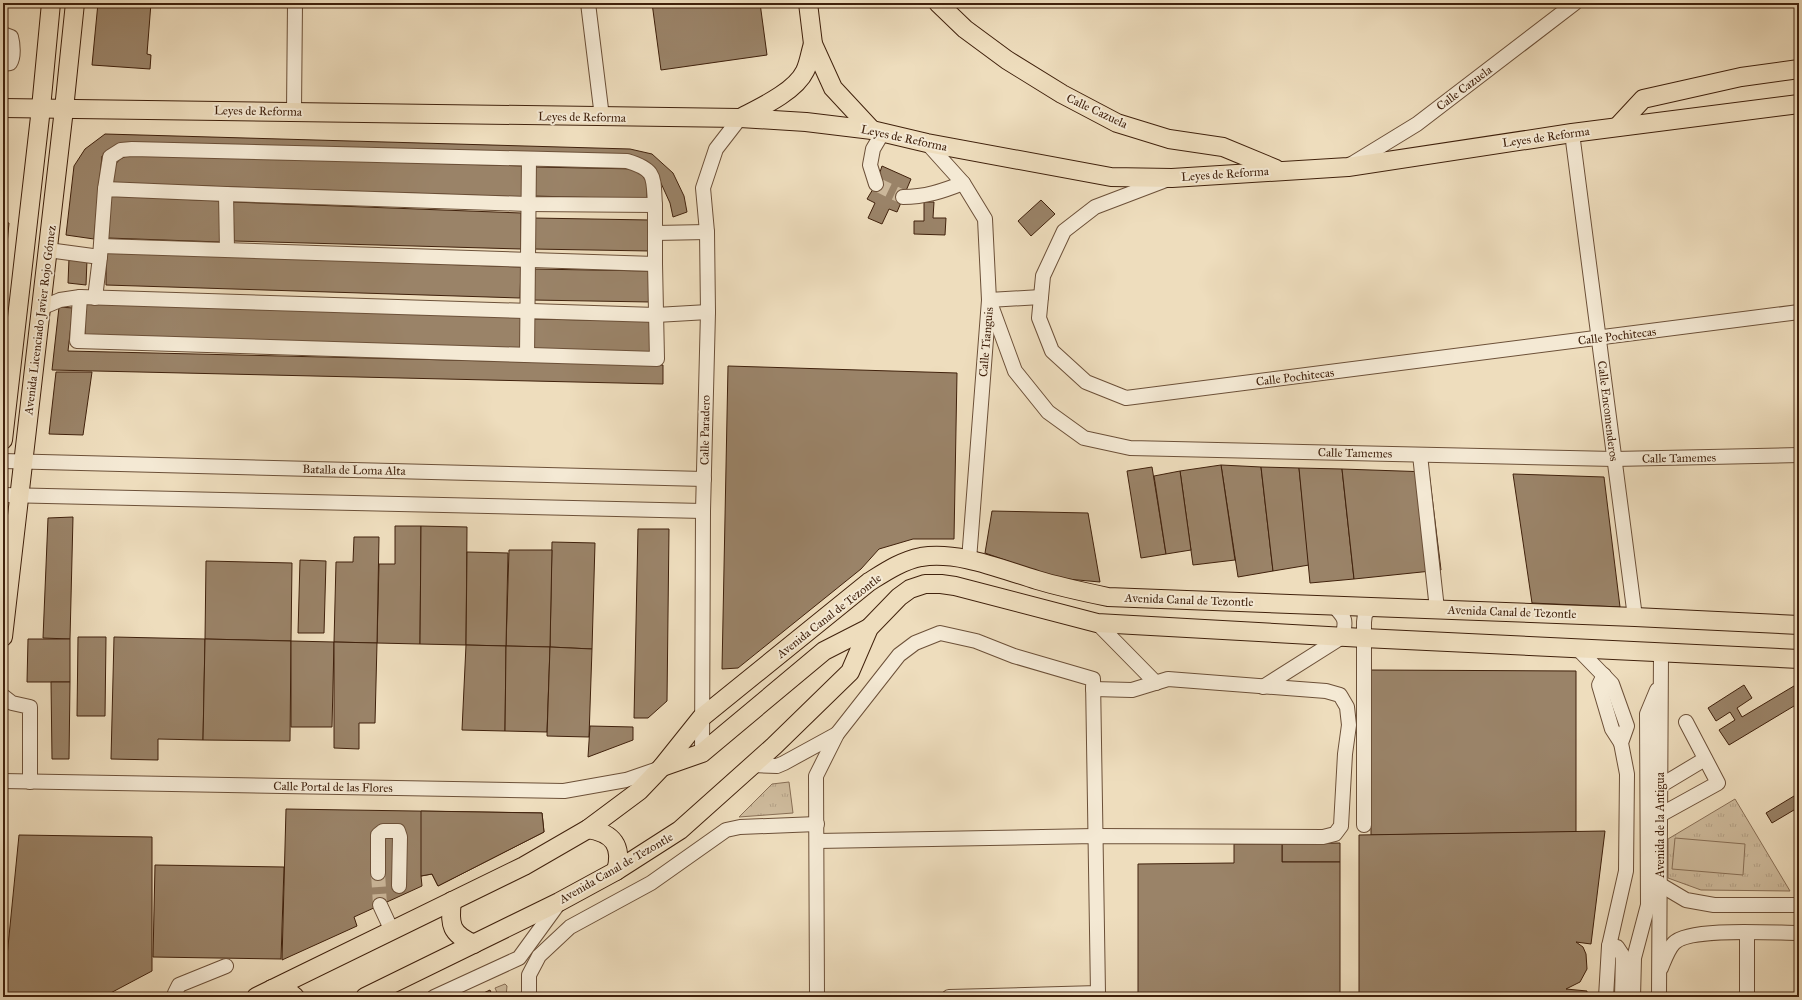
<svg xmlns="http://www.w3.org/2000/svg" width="1802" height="1000" viewBox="0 0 1802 1000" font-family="'IM FELL Great Primer',serif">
	<defs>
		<pattern id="grass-tufts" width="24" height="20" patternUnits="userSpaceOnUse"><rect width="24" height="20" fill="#d0bd9f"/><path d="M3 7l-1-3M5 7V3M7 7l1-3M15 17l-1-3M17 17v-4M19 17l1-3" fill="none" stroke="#b4a288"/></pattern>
	</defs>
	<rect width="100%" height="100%" fill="#eeddbd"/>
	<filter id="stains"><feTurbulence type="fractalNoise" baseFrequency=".005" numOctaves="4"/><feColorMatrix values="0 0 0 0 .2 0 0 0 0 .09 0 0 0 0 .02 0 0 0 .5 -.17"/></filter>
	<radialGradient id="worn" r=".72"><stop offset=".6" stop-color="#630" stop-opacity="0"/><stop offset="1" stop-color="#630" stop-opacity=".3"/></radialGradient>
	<!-- grass -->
	<g fill="url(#grass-tufts)" stroke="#886f56">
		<path d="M789,782L793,813L739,817L772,784Z"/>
		<path d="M1735,799L1790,891L1701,890L1668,878V839Z"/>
		<path d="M505,984L507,986L506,997H499L495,988Z"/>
	</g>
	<!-- park -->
	<path fill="#d0bd9f" stroke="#886f56" d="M1675,838L1745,844L1743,875L1672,869Z"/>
	<!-- building -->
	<g fill="#9a8368" stroke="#40210c">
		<path d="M98,3H151L147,54L151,55L150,69L92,65Z"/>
		<path d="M652,3H760L767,55L661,70Z"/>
		<rect x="3" y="40" width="4" height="18"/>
		<path d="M105,134L630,149L652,154L673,173L684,196L687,212L673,217L670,203L660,181L627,157L119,147L102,156L94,239L66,235L74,166L85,149Z"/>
		<path d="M131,154L524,166L523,197L113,183L114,166L120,159Z"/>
		<path d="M882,166L911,179L897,212L889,209L882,224L868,218L875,203L867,199L876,184Z"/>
		<path d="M534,167L637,169L647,182V199L533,196Z"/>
		<path d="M111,196L221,201L220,242L108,238Z"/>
		<path d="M1041,200L1055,214L1031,236L1018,221Z"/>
		<path d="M233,202L521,213V249L234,241Z"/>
		<path d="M924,202H934L933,218H946L945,235L914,234V221H924Z"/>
		<path d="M533,218L650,220V251L532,249Z"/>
		<path d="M3,222L9,223L5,266H3Z"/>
		<path d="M106,252L521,267L520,298L106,285Z"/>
		<path d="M69,258L87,260L86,285L68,283Z"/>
		<path d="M533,269L650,271V302L532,300Z"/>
		<path d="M84,303L522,317L521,348L85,335Z"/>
		<path d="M59,307L73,308L68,351L663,365V384L52,370Z"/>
		<path d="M534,319L651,321V352L533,350Z"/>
		<path d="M728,366L957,373L954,539H913L879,549L861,569L738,668L722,669Z"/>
		<path d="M56,372H92L83,435L49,434Z"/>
		<path d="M1221,465L1261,467L1273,571L1238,577Z"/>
		<path d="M1221,465L1235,560L1193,565L1180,471Z"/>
		<path d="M1152,467L1166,554L1141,558L1127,471Z"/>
		<path d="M1261,467L1299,468L1309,565L1273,571Z"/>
		<path d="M1299,468L1342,469L1354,579L1310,583Z"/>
		<path d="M1342,469L1429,472L1441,570L1354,579Z"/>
		<path d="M1180,471L1191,550L1166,554L1154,476Z"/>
		<path d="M1513,474L1604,477L1620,607L1532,603Z"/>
		<path d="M992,511L1088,513L1100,582L1056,578L985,553Z"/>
		<path d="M73,517L70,639L43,638L48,518Z"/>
		<path d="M395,526H421L420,644L377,643L379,564H395Z"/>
		<path d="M421,526L467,527L466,645L420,644Z"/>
		<path d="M638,529H669L667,701L648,718H634Z"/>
		<path d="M354,537H379L377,643L334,642L336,562H353Z"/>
		<path d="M552,542L595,543L592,649L550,647Z"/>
		<path d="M509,550H552L550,647L506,646Z"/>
		<path d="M467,552L508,553L506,646L466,645Z"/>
		<path d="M300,560L326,561L324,633H298Z"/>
		<path d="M206,561L292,563L291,641L205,639Z"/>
		<path d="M78,637H106L105,716H77Z"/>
		<path d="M114,637L205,639L203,740L158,739V760L111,759Z"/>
		<path d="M28,639H70V682H27Z"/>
		<path d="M205,639L291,641L290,741L203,740Z"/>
		<path d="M291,641L334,642L332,727H291Z"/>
		<path d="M334,642L377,643L375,723H359V749L334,748Z"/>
		<path d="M466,645L506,646L505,731L462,730Z"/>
		<path d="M506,646L550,647L547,732L505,731Z"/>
		<path d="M550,647L592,649L589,737L547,736Z"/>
		<path d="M1370,670L1576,671V832L1371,835Z"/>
		<path d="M51,682H70L69,759H52Z"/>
		<path d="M1799,683V703L1729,745L1719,730L1735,720L1730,712L1716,721L1708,708L1744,685L1752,698L1737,708L1742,717Z"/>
		<path d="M590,726L633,727V740L588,757Z"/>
		<path d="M1799,793V807L1772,823L1766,813Z"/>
		<path d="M286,809L542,813L544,832L438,886L432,874L421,876L422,886L354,917L357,926L282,960Z"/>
		<path d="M421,811L542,813L544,832L438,886L432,874L421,876Z"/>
		<path d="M1605,831L1591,944L1576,942L1583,947L1586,954L1587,969L1580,982L1566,989L1587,991V997H1359V835Z"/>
		<path d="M19,835L152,837V971L103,997H3Z"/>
		<path d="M1340,843V862H1282V844Z"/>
		<path d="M1234,844H1282V862H1340V997H1138V864L1234,863Z"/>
		<path d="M155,865L284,867L281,959L153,957Z"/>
		<path d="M490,990L493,997H475Z"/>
	</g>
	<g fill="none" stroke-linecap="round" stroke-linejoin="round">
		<!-- minor-tunnel -->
		<g stroke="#cbb79a" stroke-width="14" stroke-dasharray="14 7" stroke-linecap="butt">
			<path d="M876,184L903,197"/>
			<path d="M378,873L380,905"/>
		</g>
		<!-- minor casing -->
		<g stroke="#6c5038" stroke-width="16">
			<g id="minor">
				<path d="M588,3L602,117"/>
				<path d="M3,34L11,37C13,44 14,57 10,63L3,64"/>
				<path d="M294,111L295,3"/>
				<path d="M1572,133L1635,617"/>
				<path d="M927,143L963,183L985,219L989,300L969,560"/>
				<path d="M1350,165L1417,124L1575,3"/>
				<path d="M1166,180L1095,207L1064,231L1043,276L1039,318L1052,351L1086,382L1126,398L1799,312"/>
				<path d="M876,184L870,165L873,149L883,132"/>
				<path d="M105,189L110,157L121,150L132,149L627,161C657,170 653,177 655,205"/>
				<path d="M226,194L527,204L655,205V233L707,232"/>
				<path d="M903,197C925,197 943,191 963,183"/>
				<path d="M101,246L655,264V233"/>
				<path d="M48,250L100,257L95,298"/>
				<path d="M100,257L105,189L226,194L227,250"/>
				<path d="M80,297L77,341L657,359L655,264"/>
				<path d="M1041,297L989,300L1015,371L1048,412L1084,438L1130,448L1614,459L1799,455"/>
				<path d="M41,308L60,300L80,297L656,315L708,312"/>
				<path d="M527,355L529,159"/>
				<path d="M1420,455L1437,609"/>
				<path d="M3,461L704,479"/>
				<path d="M3,495L703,511"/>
				<path d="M1097,623L1156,683"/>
				<path d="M1578,649L1612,684L1627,726L1621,743L1627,774L1626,871L1609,946L1606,997"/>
				<path d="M1604,675L1599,685L1612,729L1621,743"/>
				<path d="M1263,687L1342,637C1347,620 1345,618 1334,606"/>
				<path d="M3,696L12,703L30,707V782"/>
				<path d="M702,753L703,511L708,312L707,232L703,188L716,149L740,118"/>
				<path d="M753,765L777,766L784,763L837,734"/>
				<path d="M3,781L564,791L626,780L661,768"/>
				<path d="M1660,786L1705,759"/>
				<path d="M1660,815L1718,783L1686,722"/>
				<path d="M1364,825V622L1365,614L1372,607"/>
				<path d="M817,841L1095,836L1323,837L1335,834L1341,826L1345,754L1349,725L1347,707L1340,695L1326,691L1168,679L1132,690L1093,689"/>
				<path d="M378,873V835L383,831H398L400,837L399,886"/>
				<path d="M1659,884L1686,900L1714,905H1799"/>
				<path d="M380,905L392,931"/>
				<path d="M1747,933V997"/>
				<path d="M1609,946L1617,947L1623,956L1622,997"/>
				<path d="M1661,968C1664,961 1668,949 1674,943C1690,927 1774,933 1799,933"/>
				<path d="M175,997V993L179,985L226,966"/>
				<path d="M434,997L519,958L559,903"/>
				<path d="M529,997V975L539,956L570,927L651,883L726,830L740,827L817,824"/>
				<path d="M817,997L816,776L837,734L899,655L915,643L940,633L976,641L1014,656L1093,679L1098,993L949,997"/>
				<path d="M1633,997L1634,958L1648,905L1647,714L1657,690"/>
				<path d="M1659,997L1661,653"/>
			</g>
		</g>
		<!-- major casing -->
		<g stroke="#40210c" stroke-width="20">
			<g id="major">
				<path d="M808,3L813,44L833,88L872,130"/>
				<path d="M938,3L965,29L1007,60L1062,94L1117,123L1169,139L1223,147L1276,169"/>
				<path d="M3,108L740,118L806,122L872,130L927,143L1111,177L1172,178L1348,167L1572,133L1799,104"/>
				<path d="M740,118C759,108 795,92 805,71C809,63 810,53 813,44"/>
				<path d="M1617,127L1643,99L1741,77L1799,69"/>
				<path d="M3,440L41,108L51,3"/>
				<path d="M3,637L64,109L75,3"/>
				<path d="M662,767L702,753L824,651L869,628"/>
				<path d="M588,829C613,833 623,846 616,871"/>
				<path d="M452,901C449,925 451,934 474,944"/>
				<path d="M272,989L289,992L295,997"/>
				<path d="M256,997L524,866L588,829L639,791L661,768L701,718L869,582C885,572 901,561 921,557C959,551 1000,569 1037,580C1060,587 1084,592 1108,597L1635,617L1799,625"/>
				<path d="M365,997L559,902L616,871L680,830L774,746L850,672L869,628L899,597L910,589L925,584H941L955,586L1097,623L1364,638L1799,659"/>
			</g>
		</g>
		<!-- minor -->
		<use href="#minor" stroke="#f4e9d4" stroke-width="14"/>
		<!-- major -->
		<use href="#major" stroke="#eeddbd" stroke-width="18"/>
	</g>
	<g text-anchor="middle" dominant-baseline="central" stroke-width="4" stroke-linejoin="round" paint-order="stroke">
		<!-- street labels -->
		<g font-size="12" fill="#40210c" stroke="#f4e9d4">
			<text transform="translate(1464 88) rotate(-37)">Calle Cazuela</text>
			<text transform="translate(258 111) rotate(1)">Leyes de Reforma</text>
			<text transform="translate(1097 111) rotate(25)">Calle Cazuela</text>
			<text transform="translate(582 117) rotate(1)">Leyes de Reforma</text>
			<text transform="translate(1546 137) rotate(-8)">Leyes de Reforma</text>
			<text transform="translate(904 138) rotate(12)">Leyes de Reforma</text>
			<text transform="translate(1225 174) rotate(-4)">Leyes de Reforma</text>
			<text transform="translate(40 320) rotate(-83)">Avenida Licenciado Javier Rojo Gómez</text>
			<text transform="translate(1617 336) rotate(-7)">Calle Pochitecas</text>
			<text transform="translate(986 342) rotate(-85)">Calle Tianguis</text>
			<text transform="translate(1295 377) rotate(-7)">Calle Pochitecas</text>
			<text transform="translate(1608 411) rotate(83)">Calle Encomenderos</text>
			<text transform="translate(705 430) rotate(-89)">Calle Paradero</text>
			<text transform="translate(1355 453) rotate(1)">Calle Tamemes</text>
			<text transform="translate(1679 458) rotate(-1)">Calle Tamemes</text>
			<text transform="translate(354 470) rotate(1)">Batalla de Loma Alta</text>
			<text transform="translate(1189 600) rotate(2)">Avenida Canal de Tezontle</text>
			<text transform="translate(1512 612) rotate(2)">Avenida Canal de Tezontle</text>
			<text transform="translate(829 616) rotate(-38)">Avenida Canal de Tezontle</text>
			<text transform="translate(333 787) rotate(1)">Calle Portal de las Flores</text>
			<text transform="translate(1660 825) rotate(-90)">Avenida de la Antigua</text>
			<text transform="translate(616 868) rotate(-30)">Avenida Canal de Tezontle</text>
		</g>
	</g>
	<!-- margin -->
	<rect width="1802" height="1000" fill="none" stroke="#eeddbd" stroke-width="16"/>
	<rect x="4" y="4" width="1794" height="992" fill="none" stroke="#40210c" stroke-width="2"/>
	<rect x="8" y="8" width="1786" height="984" fill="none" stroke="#40210c"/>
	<rect width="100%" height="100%" filter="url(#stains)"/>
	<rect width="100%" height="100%" fill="url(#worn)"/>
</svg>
